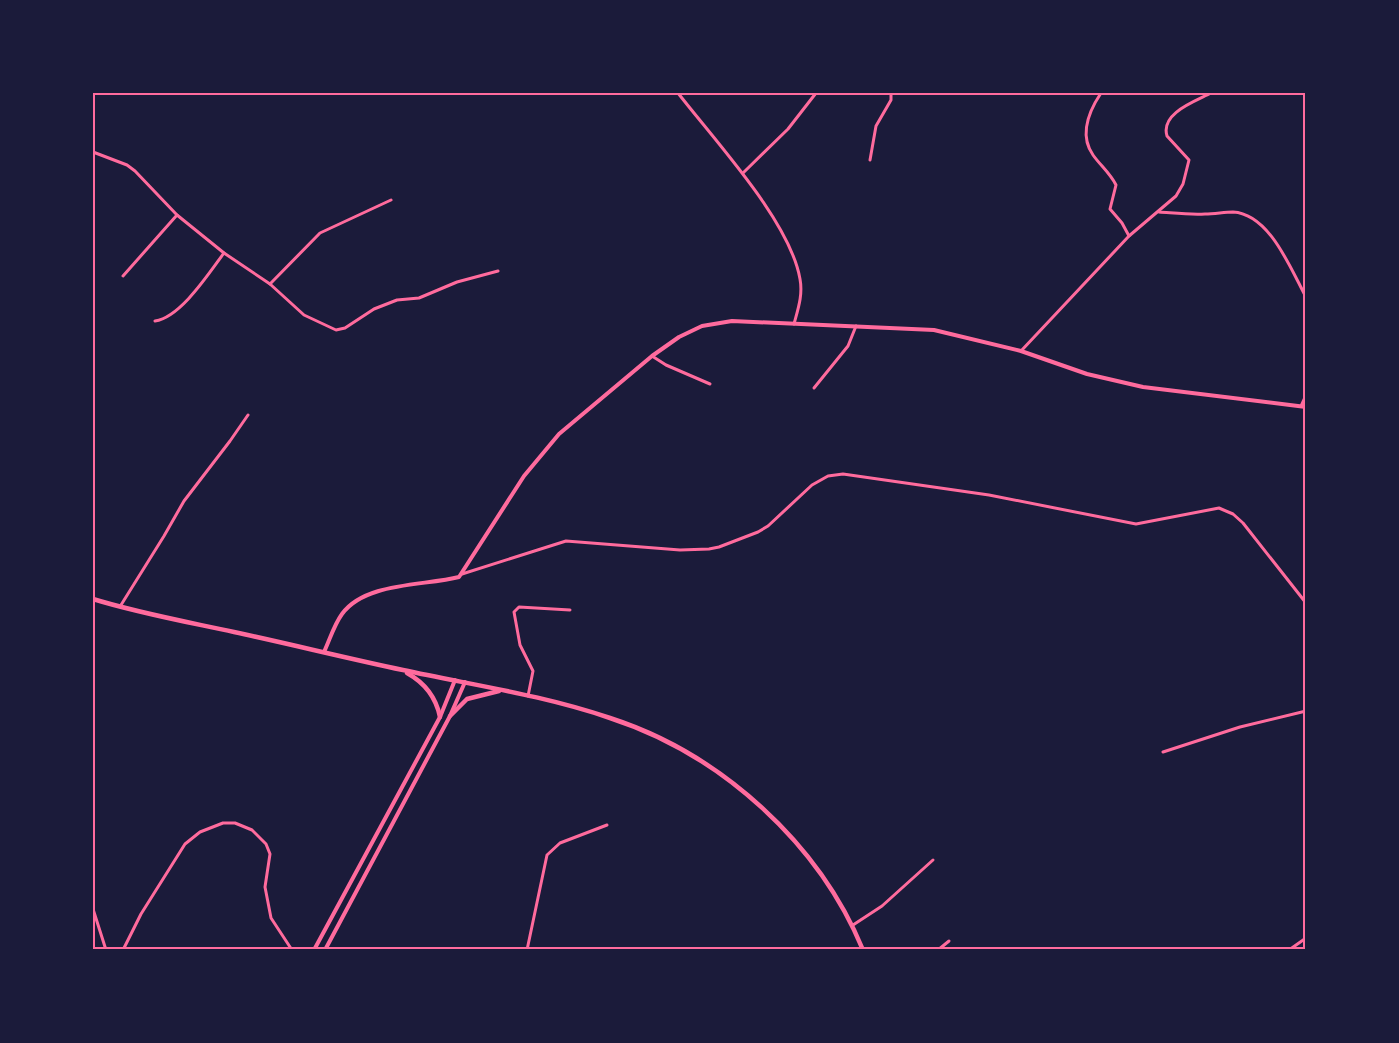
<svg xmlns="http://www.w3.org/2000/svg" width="1399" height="1043" viewBox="0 0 1399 1043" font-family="'Work Sans',sans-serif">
	<rect width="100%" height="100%" fill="#1b1b3a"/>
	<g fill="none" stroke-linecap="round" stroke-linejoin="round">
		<!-- minor -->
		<g stroke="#ff6b9d" stroke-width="3">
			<path d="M678,93C715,141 790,221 800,279C803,295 798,309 794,324"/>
			<path d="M1101,93C1089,111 1079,135 1093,155C1100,165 1110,173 1116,185L1110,209L1122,223L1129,236"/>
			<path d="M93,152L127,165L135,171L177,215L224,253L270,284L304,315L336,330L345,328L374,309L397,300L419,298L457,282L498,271"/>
			<path d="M870,160L876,126L891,100V93"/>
			<path d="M743,173L788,129L816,93"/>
			<path d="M1159,212C1174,213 1190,215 1205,214C1215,214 1224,212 1233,212C1270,214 1291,270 1306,297"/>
			<path d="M123,276L177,215"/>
			<path d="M270,284L320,233L391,200"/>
			<path d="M155,321C181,317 209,273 224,253"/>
			<path d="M1021,351L1129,236L1176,196L1183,184L1189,160L1167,136C1160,113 1196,101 1211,93"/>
			<path d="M652,356L666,365L710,384"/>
			<path d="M814,388L848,346L856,326"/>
			<path d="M1301,406L1306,395"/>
			<path d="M462,574L566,541L680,550L709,549L719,547L758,532L768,526L812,485L828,476L843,474L989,495L1136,524L1219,508L1233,514L1243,523L1306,603"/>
			<path d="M121,605L164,536L184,501L230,441L248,415"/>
			<path d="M528,696L533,671L520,645L514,612L519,607L570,610"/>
			<path d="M1163,752L1240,727L1306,711"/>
			<path d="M93,909L106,950"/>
			<path d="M853,925L882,906L933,860"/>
			<path d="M123,950L141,914L185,844L200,832L223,823H235L252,830L266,844L270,854L265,887L271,918L292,950"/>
			<path d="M527,950L547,855L560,843L607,825"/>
			<path d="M938,950L949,941"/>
			<path d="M1289,950L1306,938"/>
		</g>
		<!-- tertiary -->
		<g stroke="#ff6b9d" stroke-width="4">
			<path d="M324,652C330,639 334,625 342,614C365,582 424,586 459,577L524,476L559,434L652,356L679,337L702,326L732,321L934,330L1021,351L1087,374L1143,387L1306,407"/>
			<path d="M314,950L440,717L455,680"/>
			<path d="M325,950L450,716L465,682"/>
		</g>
		<!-- trunk -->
		<g stroke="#ff6b9d" stroke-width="4.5">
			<path d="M93,599C138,613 188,622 234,632C290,644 346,658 403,670C472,685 543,695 610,718C721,754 819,843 863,950"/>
			<path d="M407,673C425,683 436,697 440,717"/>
			<path d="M450,716L467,699L499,691"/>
		</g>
	</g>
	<!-- border -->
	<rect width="1399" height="1043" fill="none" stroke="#1b1b3a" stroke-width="189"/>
	<rect x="94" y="94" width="1210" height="854" fill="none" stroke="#ff6b9d" stroke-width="2"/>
</svg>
